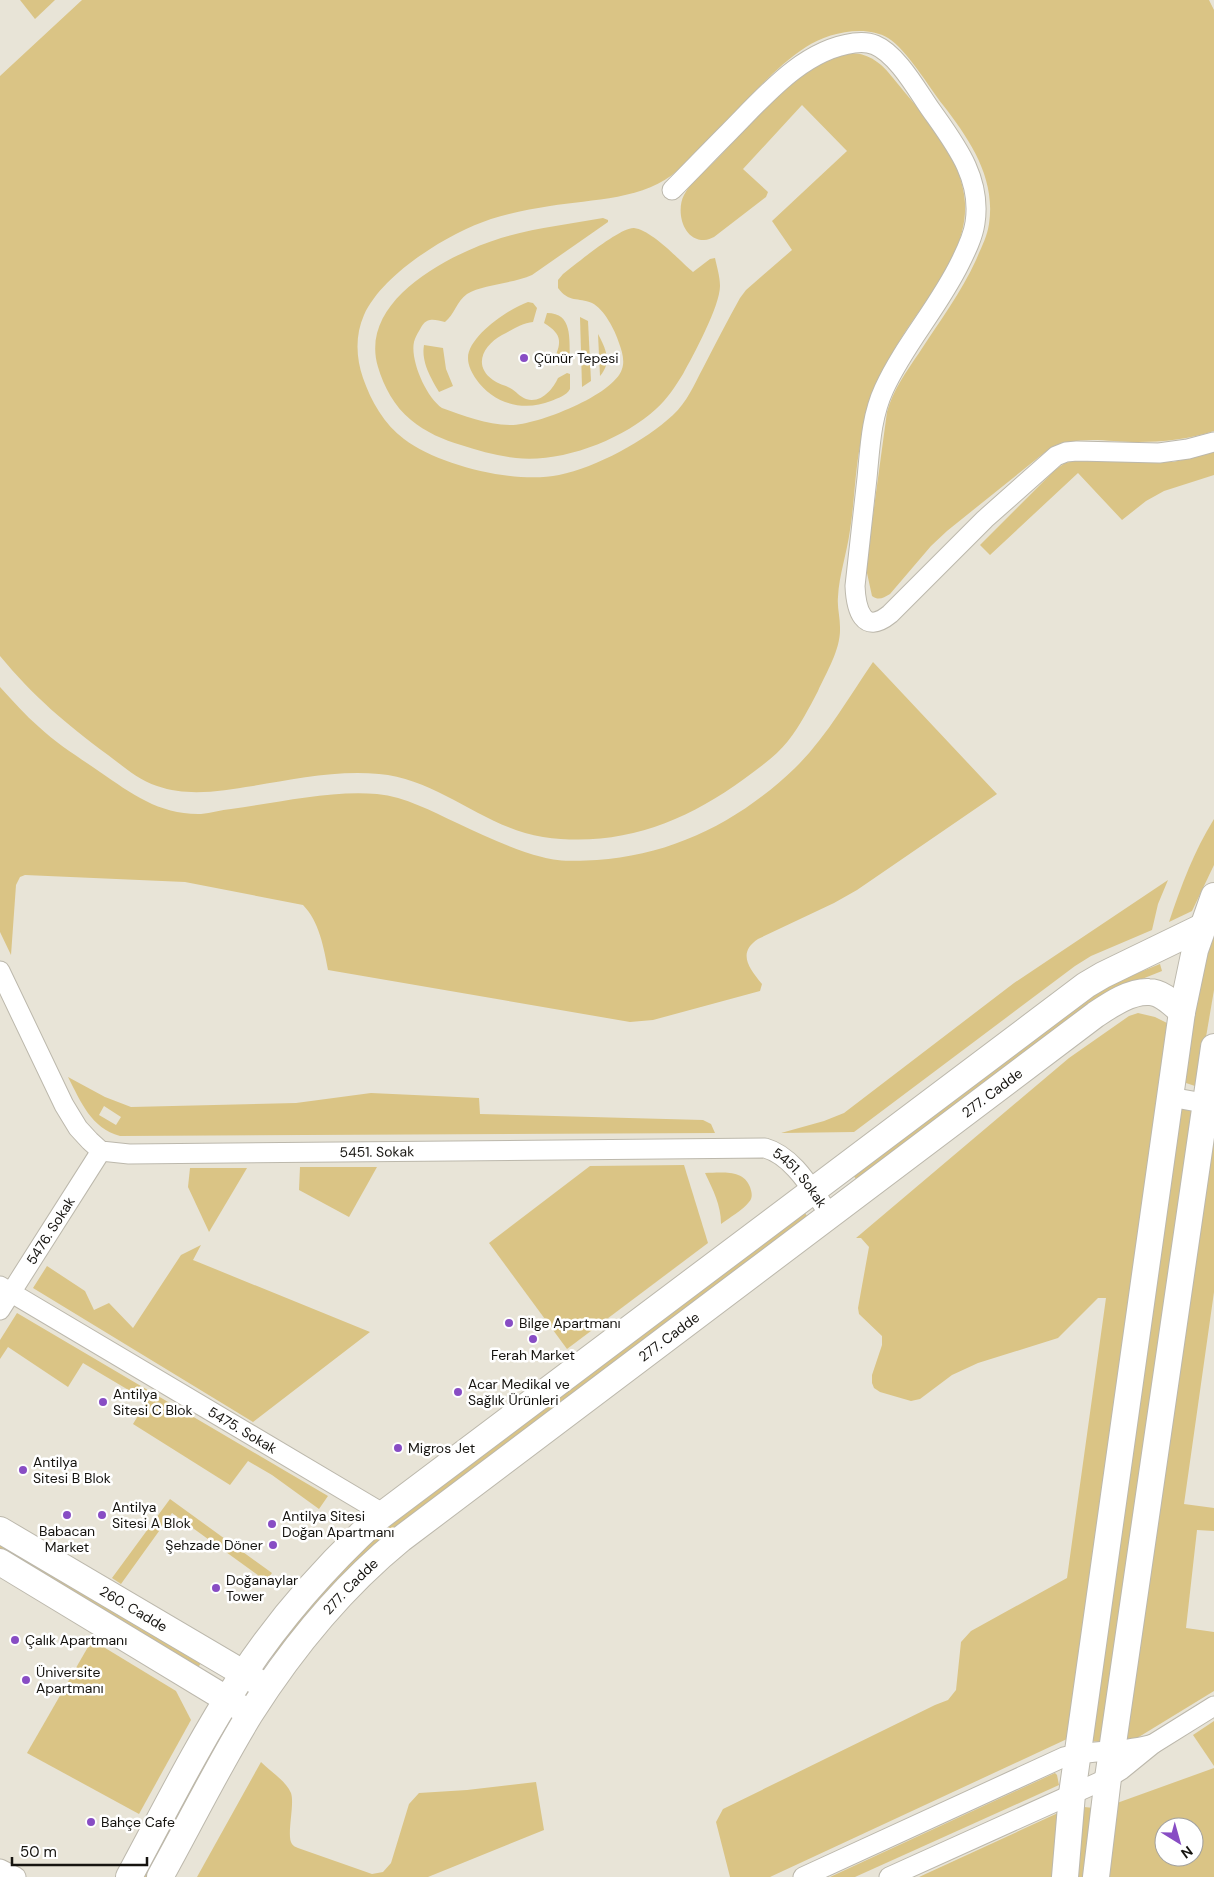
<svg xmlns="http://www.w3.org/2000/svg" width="1214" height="1877" viewBox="0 0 1214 1877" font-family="'DM Sans',sans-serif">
	<rect width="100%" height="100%" fill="#e8e4d7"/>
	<!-- green -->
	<g fill="#dac485" fill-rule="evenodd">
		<path d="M20,0H55L35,19Z"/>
		<path d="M82,0H1209L1214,10V431C1191,439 1162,442 1138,442C1102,442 1077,433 1044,453L947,531L931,546L890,594C883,598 879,601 872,596L867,573V559L887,412C893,390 906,372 919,353C939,322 961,293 976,260C981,248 987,237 989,224C996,178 970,140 943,105C929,87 907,50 888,38C865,24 827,33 806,47C784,61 765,81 747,100C724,123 701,146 678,170C646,200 592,199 550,206C531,209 510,213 491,219C449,233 383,273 364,315C355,335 356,358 363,378C371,401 384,424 404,439C440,466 515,484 559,475C597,467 645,441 673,415C687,402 694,385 703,368C715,345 727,321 740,298L746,290L792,250L772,221L847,151L802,105L743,169L768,192L766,197L714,237C711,238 708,240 704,240C682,240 676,210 684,195C691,181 706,170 717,159C747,128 802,63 844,54C865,50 881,62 893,78C922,114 962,154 965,203C968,261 913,310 889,360C884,371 880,384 876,396C872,408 866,421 863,433C855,462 855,500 850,530C847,553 839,575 838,597C837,607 840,617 840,627C841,649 827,671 818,691C809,708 800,726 788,741C776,756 760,767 744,779C684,823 618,848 543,837C484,828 439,779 379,774C337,770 294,779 253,786C220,791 189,797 157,786C138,780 123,766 108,755C66,724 33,696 0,656V76Z"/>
		<path d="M603,218L608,220V222L532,275C512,284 483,284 467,294C457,301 454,315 445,322C440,321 434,319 430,320C424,321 422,326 419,331C417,334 415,338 414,342C410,360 426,397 442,408C465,416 486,425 511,425C537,425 614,395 622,369C625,361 622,351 619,343C615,330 604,309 592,303C578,297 569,303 558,288V280L563,274C575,265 620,227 634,228C652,230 680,261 693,272L710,259L715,258C717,267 720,277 720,286C720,306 693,356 683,374C675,387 667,399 656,409C622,440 562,463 516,458C497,456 479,451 461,445C444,440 425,432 411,420C394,406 384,387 378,367C358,300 450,254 501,238C535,228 569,224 603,218Z"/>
		<path d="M528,302L533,303L537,308L533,322C522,323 512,330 502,335C484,345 472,365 493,380C498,384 505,385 510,388C516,391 520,397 526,399C541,404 553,389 558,378L567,373L570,374V389C566,396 558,398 551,401C524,412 493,404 476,379C472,373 468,366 468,358C468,336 510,308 528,302Z"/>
		<path d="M547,313C573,313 569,339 570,358L557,366L553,362C561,344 564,335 544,323Z"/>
		<path d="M580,317L588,321L591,381L582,387Z"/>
		<path d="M598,334C606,349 612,362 600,376Z"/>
		<path d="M424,345L443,348L446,369L453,386L439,392C431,378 421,362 424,345Z"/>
		<path d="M1214,452V475L1164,491L1146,501L1122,520L1078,473L990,555L980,545L1055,470L1065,463L1074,461L1173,462Z"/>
		<path d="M873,662L997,794L857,890L834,903L758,939C737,953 749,968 762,984L760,991L653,1020L630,1022L328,970C324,948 319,921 303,905L185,882L25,875L20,877L16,885L11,955L0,932V687C13,701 25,715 39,727C57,744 80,758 100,772C132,794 160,815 201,814C211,813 221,810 231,809C277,803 330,790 377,794C406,797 431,811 457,823C485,836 512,849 542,857C558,862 580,861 597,860C673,855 740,821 795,768C825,739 849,697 873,662Z"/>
		<path d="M1214,819V865L1192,911L1169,922C1181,886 1194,851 1214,819Z"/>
		<path d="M1168,880L1158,904L1152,930L1091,956L1075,966L854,1132L781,1133L824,1121L844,1113L1014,983Z"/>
		<path d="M1214,931V990L1198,1084L1195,1086L1186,1083L1185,1079L1196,997Z"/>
		<path d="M1160,964L1162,971L1102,995L856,1179L852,1174L1098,989Z"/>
		<path d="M1138,1013L1155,1017L1167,1023L1067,1739L770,1877H730L716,1822L723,1809L935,1705L948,1700L956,1690L961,1642L971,1631L1067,1578L1106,1298H1098L1058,1338L978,1363L952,1375L920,1399L911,1401L880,1392L874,1388L872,1383V1375L882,1345V1336L859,1314L858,1308L869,1247L861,1238H856L1069,1058L1129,1016Z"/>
		<path d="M68,1077L105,1097L131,1107L296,1103L371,1093L479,1098L480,1114L703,1120L711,1124L715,1133L120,1136C91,1128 81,1102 68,1077ZM104,1106L121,1117L116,1125L99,1115Z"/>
		<path d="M1181,1105L1194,1111L1101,1742L1090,1741Z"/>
		<path d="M1214,1120V1292L1184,1504L1214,1508V1531L1197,1530L1186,1628L1214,1632V1691L1124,1746Z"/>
		<path d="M684,1165L708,1243L567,1349L489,1243L590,1166Z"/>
		<path d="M300,1167H377L349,1217L299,1190Z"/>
		<path d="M190,1168H247L209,1232L188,1187Z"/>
		<path d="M705,1173C721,1173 743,1169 750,1187C752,1193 753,1198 749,1202C742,1211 730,1217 721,1224C721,1205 713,1190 705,1173Z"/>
		<path d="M803,1210L807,1216L393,1530L277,1658L271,1654L320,1592L389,1525Z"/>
		<path d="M201,1245L193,1260L370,1332L253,1422L33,1288L47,1266L85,1291L94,1310L109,1303L133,1328L181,1255Z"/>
		<path d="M17,1313L328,1496L319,1509L272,1475L248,1461L230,1485L133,1424L147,1401L83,1363L68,1387L8,1347L0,1359V1340Z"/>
		<path d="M170,1499L272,1573L266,1581L172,1513L121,1584L112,1578Z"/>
		<path d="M0,1540L203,1660L197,1669L0,1552Z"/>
		<path d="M92,1640L176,1691L191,1720L139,1814L27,1753Z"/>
		<path d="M1214,1721V1766L1193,1735Z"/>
		<path d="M216,1740L223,1744L150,1877H141Z"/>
		<path d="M261,1762C270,1771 286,1781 291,1793C295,1805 286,1836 292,1844C293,1846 296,1847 298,1848L372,1874L383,1872L391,1863L409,1804L419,1793L467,1790L536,1782L544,1830L428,1877H197Z"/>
		<path d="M1214,1768V1877H1108L1117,1803ZM1164,1827H1194V1857H1164Z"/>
		<path d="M1055,1773L1057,1775L1059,1785L855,1877H830Z"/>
		<path d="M1084,1807L1094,1808L1086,1877H1076Z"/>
		<path d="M1058,1813L1053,1877H919Z"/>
	</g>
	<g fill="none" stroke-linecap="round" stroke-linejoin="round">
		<!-- street casing -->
		<g stroke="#bcb8ac" stroke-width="21">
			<g id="street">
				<path d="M672,190C691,171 710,151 729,132C764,97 802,50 854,43C861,42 868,42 875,45C897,54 917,90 931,110C955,144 982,178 975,223C973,237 966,251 960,263C938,308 904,345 884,389C871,417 870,448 867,478C863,514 859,550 855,586C856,609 863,636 890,614L985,519L1056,456L1066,452L1077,451L1159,453L1188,449L1214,442"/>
				<path id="s1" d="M0,971L64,1105L78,1128L90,1141L101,1151L129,1154L765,1148C794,1156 813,1192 830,1215"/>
				<path d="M1170,1097L1214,1105"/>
				<path id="s2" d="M0,1286L384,1514"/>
				<path id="s3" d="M0,1310L101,1151"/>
				<path d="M0,1869L16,1877"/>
				<path d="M803,1877L1064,1757C1094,1749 1123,1753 1153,1744"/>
				<path d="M889,1877L1108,1778L1121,1770L1153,1744L1214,1706"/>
			</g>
		</g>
		<!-- secondary casing -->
		<g stroke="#bcb8ac" stroke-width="28">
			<g id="secondary">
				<path id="s4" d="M0,1530L258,1682"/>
				<path d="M0,1562L241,1708"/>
				<path d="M129,1877C165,1810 199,1742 240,1679C279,1619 326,1566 378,1518L1086,985L1103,975L1202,927"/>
				<path id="s5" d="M160,1877C190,1823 218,1766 250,1714C292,1648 341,1588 401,1539L1095,1015C1110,1005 1130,991 1149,992C1162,992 1173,1004 1182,1012"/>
				<path d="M1065,1877L1072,1794L1182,1012L1195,950L1214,896"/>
				<path d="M1096,1877L1108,1778L1214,1047"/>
			</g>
		</g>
		<!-- street -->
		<use href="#street" stroke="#fff" stroke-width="19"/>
		<!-- secondary -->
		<use href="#secondary" stroke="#fff" stroke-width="26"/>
	</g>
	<!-- markers -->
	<g fill="#884dc4" stroke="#fff" stroke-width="2">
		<circle cx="524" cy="358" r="5"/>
		<circle cx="509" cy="1323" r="5"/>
		<circle cx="533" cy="1339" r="5"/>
		<circle cx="458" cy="1392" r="5"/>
		<circle cx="103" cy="1402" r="5"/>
		<circle cx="398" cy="1448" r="5"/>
		<circle cx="23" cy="1470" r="5"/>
		<circle cx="67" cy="1515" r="5"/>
		<circle cx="102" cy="1515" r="5"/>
		<circle cx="272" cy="1524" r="5"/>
		<circle cx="273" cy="1545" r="5"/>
		<circle cx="216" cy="1588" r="5"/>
		<circle cx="15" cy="1640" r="5"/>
		<circle cx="26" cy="1680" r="5"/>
		<circle cx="91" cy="1822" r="5"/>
	</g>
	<g text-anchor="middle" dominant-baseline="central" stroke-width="5" stroke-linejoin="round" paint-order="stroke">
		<!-- poi labels -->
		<g font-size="14" fill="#161410" stroke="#fff" text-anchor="start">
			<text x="534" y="358">Çünür Tepesi</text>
			<text x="519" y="1323">Bilge Apartmanı</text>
			<text x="533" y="1355" text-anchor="middle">Ferah Market</text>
			<text x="468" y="1384">Acar Medikal ve<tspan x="468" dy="16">Sağlık Ürünleri</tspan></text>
			<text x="113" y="1394">Antilya<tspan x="113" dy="16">Sitesi C Blok</tspan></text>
			<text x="408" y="1448">Migros Jet</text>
			<text x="33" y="1462">Antilya<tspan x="33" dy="16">Sitesi B Blok</tspan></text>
			<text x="112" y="1507">Antilya<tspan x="112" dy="16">Sitesi A Blok</tspan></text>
			<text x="282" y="1516">Antilya Sitesi<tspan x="282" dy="16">Doğan Apartmanı</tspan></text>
			<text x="67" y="1531" text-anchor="middle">Babacan<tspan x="67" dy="16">Market</tspan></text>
			<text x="263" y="1545" text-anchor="end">Şehzade Döner</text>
			<text x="226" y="1580">Doğanaylar<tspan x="226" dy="16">Tower</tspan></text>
			<text x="25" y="1640">Çalık Apartmanı</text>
			<text x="36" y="1672">Üniversite<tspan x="36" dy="16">Apartmanı</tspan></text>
			<text x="101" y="1822">Bahçe Cafe</text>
		</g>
		<!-- street labels -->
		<g font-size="14" fill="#161410" stroke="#fff">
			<text stroke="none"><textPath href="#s5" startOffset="1159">277. Cadde</textPath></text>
			<text stroke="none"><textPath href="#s1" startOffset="484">5451. Sokak</textPath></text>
			<text stroke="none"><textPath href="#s1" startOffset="919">5451. Sokak</textPath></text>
			<text stroke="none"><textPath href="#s3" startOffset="94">5476. Sokak</textPath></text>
			<text stroke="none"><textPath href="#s5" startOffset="754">277. Cadde</textPath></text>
			<text stroke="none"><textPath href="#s2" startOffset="282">5475. Sokak</textPath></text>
			<text stroke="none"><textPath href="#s5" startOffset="349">277. Cadde</textPath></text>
			<text stroke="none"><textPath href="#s4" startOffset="155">260. Cadde</textPath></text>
		</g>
	</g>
	<!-- north arrow -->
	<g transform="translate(1179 1842) rotate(143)"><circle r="24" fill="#ffffff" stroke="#a2a19f"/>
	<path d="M0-4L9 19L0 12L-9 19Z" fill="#884dc4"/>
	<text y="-8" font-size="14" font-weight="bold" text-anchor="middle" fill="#161410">N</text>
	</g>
	<!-- scale -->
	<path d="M12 1857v8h135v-8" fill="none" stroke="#161410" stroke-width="2.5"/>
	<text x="20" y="1857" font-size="15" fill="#161410" stroke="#ffffff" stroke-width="4" paint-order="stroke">50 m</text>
</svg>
